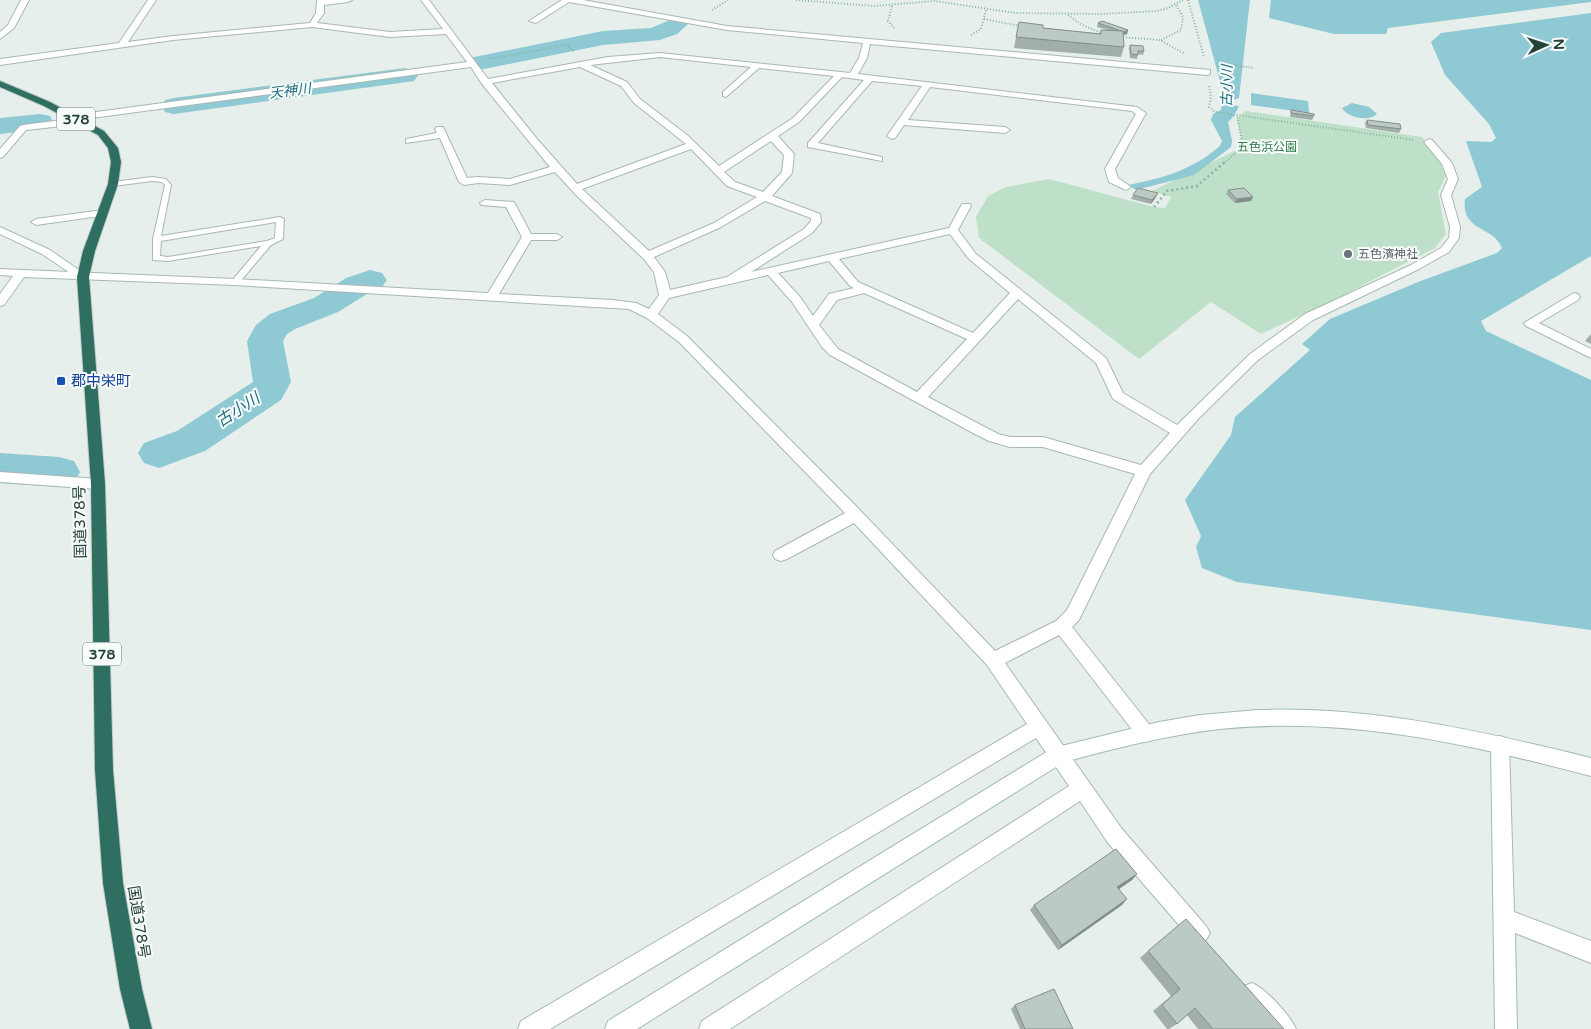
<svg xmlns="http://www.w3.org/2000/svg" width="1591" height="1029" viewBox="0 0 1591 1029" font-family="'Varela Round','Noto Sans JP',sans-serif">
	<rect width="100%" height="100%" fill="#e6efeb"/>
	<!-- green -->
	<path fill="#bfe0c8" d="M1246,111L1422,137L1439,161L1446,176L1438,192L1446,234L1435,248L1324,305L1261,334L1211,302L1139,359L979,238L976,217L988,196L1006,187L1049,179L1154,207L1165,208L1171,197L1152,191L1243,147L1237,118Z"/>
	<!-- water -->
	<g fill="#8ec9d4">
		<path d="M1198,0H1250L1239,98L1230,101L1231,105L1239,106L1234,116L1228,122L1232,141L1231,147L1194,175L1136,190L1128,185C1164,178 1192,170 1220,146L1222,141L1211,120L1213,114L1221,110L1224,96Z"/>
		<path d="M1271,0H1591V2L1388,28L1386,34H1334L1269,18Z"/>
		<path d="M1591,13V256L1481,321L1486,331L1591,380V630L1237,582L1202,568L1196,547L1201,536L1185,500L1231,435L1235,417L1310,350L1302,344L1330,319L1418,282L1497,253L1502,248C1493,225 1461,232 1465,199L1482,187L1466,141L1491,142L1496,138L1489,124L1445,75L1431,42L1441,33Z"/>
		<path d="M1251,93L1308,101L1309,113L1251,105Z"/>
		<path d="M1352,103L1369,107L1377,114C1368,122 1348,118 1342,108Z"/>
	</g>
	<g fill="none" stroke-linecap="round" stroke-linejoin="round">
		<!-- river -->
		<g fill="#8ec9d4" fill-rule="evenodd">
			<path d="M677,17L685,19L688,24L677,34L660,40L603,45L479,70L470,68L467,63L470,58L479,56L603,31L651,28Z"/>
			<path d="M405,68L414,71L418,76L414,81L174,114L165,112L161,106L165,100L174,98Z"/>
			<path d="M40,114L50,116L53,122L50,128L0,134V118Z"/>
			<path d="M370,270L382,273L387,280L382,287L370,292L338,312L295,329L287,334L283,341L291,382L281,400L205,451L159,468L144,463L138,453L144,443L177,431L253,382L247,341L256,325L270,314L314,298L346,278Z"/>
			<path d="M0,453L59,457L74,461L80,472L74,483L59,487L0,483Z"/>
		</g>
		<!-- lane casing -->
		<g stroke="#a8b8b2" stroke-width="2">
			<path id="lane" d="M152,177L166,179L171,185L161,236L280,217L284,219L283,239L271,245L238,284H235L231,282L261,246L168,261L153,260V239L165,185L162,182L152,181L113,186L110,184L113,182ZM276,222L275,238L267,241L168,257L160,256L161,241Z"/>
		</g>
		<!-- street casing -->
		<g stroke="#a8b8b2" stroke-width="2">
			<g id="street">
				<path d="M148,0H156L128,42L173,36L310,23L316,13L317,0H352L348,2L324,5V13L317,23L390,32L443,29L421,0H429L488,79L608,57L660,53L850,73L859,58L863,43L727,30L569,2L536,23L529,21L562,0H583L727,26L1210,70V74L1207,75L870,44L867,58L858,74L1137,107L1146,113L1115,169L1118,178L1131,187L1126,190L1109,182L1105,169L1136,114L1132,111L930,87L908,120L1005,127L1010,130L1005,133L904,125L895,138L892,139L887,136L922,86L872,81L818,143L882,157V161L808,147V143L864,80L842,77L799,122L778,136L794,154L792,173L772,196L820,214L821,222L812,233L751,272L949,228L962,204H970L971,206L958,230L976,254L1106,358L1123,393L1177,425L1250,354L1305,314L1411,265L1441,248L1449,238L1450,227L1441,195L1448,179L1442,164L1424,142L1429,139L1432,140L1452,163L1458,179L1451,195L1460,227L1459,238L1449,252L1419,269L1313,320L1258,360L1199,418L1150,474L1079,620L1072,627L1152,728L1155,734L1152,740L1146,742L1140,740L1059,635L1005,663L1122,829L1206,926L1210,933L1206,940L1199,944L1192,940L1108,843L1080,801L730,1029H699L702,1021L1069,786L1036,738L550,1029H518L521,1021L1027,724L987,665L854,523L787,559L781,561L775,559L773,555L775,551L845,513L679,342L647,318L629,309L235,285L24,277L4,305L0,306V294L13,276L0,275V269L235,279L488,293L522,237L506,207L481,205L480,203L485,200L514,202L531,234H557L562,237L557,240H531L499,294L613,300L636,303L649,309L659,295L654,272L644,259L577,196L555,172L510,185L478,183L464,185L459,182L440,138L406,143V139L437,133L435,129L437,127H443L467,178L478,177L510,179L550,167L482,84L471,67L84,119L83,123L80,124L26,130L3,157L0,158V149L20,126L23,125L70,119L71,116L74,115L467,62L446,34L390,37L312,27L173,40L0,65V59L119,43ZM660,57L751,67L723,92V96L726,97L759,68L834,76L793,118L719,166L687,135L640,99L627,82L590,65ZM580,67L621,86L634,103L686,144L577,184L537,139L492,83ZM771,141L784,155L782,172L763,192L735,182L724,172ZM691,149L727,186L757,197L714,223L649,251L582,189ZM765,201L811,218V221L804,229L727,277L670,290L665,272L654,257L721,227ZM950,234L968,258L1010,293L973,333L858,282L839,259ZM829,261L850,286L854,288L829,294L813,316L800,297L778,273ZM768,275L792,302L822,347L830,355L973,433L989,441L1010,447H1043L1135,474L1067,610L1056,621L995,651L854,504L687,336L658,314L669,298ZM864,293L967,339L917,392L838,349L819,325L837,300ZM1018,299L1096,363L1113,399L1170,433L1141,465L1043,437H1010L998,434L928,397Z"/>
				<path d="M103,210L107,211L108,213L107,215L36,225L31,222L36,219Z"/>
				<path d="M1574,293L1578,294L1580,297L1578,300L1539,323L1591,349V358L1526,326L1524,323Z"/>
				<path d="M0,472L98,479L103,480L105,484L103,488L98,489L0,482Z"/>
				<path d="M1500,736L1506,738L1509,744L1514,912L1591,941V963L1515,933L1517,1029H1495L1491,744L1494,738Z"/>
				<path d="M1252,983C1266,989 1290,1015 1296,1029H1270L1244,1002L1241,994L1244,986Z"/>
			</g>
		</g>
		<!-- secondary casing -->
		<g stroke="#a4bbb3" stroke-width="2">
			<g id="secondary">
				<path d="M21,0H29L14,28L0,39V32L8,25Z"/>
				<path d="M0,227L50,250L89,277L83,280L79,279L42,254L0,234Z"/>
				<path d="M1258,710C1372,706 1481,731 1591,758V776C1469,744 1347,716 1220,729C1167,735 1116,748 1064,762L637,1029H605L608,1021L1053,748L1159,722L1200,715Z"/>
			</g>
		</g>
		<!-- highway casing -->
		<g stroke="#c2cac8" stroke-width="2">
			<path id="highway" d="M0,81L50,102L104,131L118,148L121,162L118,184L95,251L89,277L105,484L113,770L123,883L142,989L152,1029H130L120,989L103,883L95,770L91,484L77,277L83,251L108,184L111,162L108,148L98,135L44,106L0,87Z"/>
		</g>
		<!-- path-far1 -->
		<g stroke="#86b3a5" stroke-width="2" stroke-dasharray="1 2" stroke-linecap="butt">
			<path d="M796,0L874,6L934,1L1016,13L1102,14L1157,11L1168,8L1183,0"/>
			<path d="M1188,0L1204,57"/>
			<path d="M892,6L888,21L895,29"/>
			<path d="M712,10L728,0"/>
			<path d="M1068,15L1082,25L1104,34"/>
			<path d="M984,19L1020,26"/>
			<path d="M971,35L981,29L986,10"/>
			<path d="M1120,37L1160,40L1185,54"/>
			<path d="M1161,40L1181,30L1183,17L1176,5"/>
			<path d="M489,59L566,45L574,51"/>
			<path d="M1219,63L1253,68"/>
			<path d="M1209,86L1211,96L1209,107L1215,112L1414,140"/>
			<path d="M1224,163L1243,147L1237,115"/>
		</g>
		<!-- path -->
		<path stroke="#86b3a5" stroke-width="2.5" stroke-dasharray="2 3" stroke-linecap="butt" d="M1154,207L1167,191L1197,186L1226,161"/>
		<!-- lane -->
		<use href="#lane" fill="#fff" fill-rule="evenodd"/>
		<!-- street -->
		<use href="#street" fill="#fff" fill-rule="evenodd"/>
		<!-- secondary -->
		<use href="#secondary" fill="#fff" fill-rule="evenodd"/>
		<!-- highway -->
		<use href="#highway" fill="#2f6f62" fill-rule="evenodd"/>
	</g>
	<!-- wall -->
	<g fill="#a1aea9">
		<path d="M1019,22L1043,28L1100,34L1101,30H1108L1097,27L1098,23L1128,30L1127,34L1123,35L1124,47L1121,57L1014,48Z"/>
		<path d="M1130,45L1144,51L1143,55L1138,54L1137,59L1130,58L1129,48Z"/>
		<path d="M1291,110L1314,116L1312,120L1290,117Z"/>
		<path d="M1367,120L1401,129L1399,133L1366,128L1365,123Z"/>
		<path d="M1228,190L1251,201L1235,203L1226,194Z"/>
		<path d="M1133,195L1156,197L1151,204L1131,199Z"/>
		<path d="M1591,334V344L1585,341Z"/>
		<path d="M1137,874L1132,880L1119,889L1122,905L1058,950L1030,910L1034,905Z"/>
		<path d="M1148,951L1284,1029H1198L1187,1015L1177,1024L1169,1029H1167L1153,1011L1171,996L1140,958Z"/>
		<path d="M1015,1005L1073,1029H1020L1011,1009Z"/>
	</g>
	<!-- shaded-wall -->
	<g fill="#838d89">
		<path d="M1128,30L1127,34L1123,35L1124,32Z"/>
		<path d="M1158,193L1156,197L1151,204L1152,200Z"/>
		<path d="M1253,197L1251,201L1235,203L1237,199Z"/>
		<path d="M1137,874L1132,880L1113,893L1117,887Z"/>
		<path d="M1127,899L1122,905L1058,950L1062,945Z"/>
	</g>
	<!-- building -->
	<g fill="#bbcac4" stroke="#838d89">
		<path d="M1102,21L1128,30L1124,32L1098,23Z"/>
		<path d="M1019,22L1043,25V28L1101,34V30L1123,31L1124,47L1016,37Z"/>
		<path d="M1130,45L1143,46L1144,51H1138V55L1131,54Z"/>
		<path d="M1291,110L1314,114V116L1291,113Z"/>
		<path d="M1367,120L1400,124L1401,129L1368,125Z"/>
		<path d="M1138,188L1158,193L1152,200L1133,195Z"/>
		<path d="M1244,188L1253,197L1237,199L1228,190Z"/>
		<path d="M1116,849L1137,874L1117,887L1127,899L1062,945L1034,905Z"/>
		<path d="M1186,919L1284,1029H1213L1195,1008L1177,1024L1162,1005L1180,989L1148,951Z"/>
		<path d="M1054,989L1073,1029H1025L1015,1005Z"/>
	</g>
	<!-- markers -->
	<circle fill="#6b7280" stroke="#f7fbf9" stroke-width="2" cx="1348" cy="254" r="5"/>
	<rect fill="#1a4fb4" stroke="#f7fbf9" stroke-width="2" x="56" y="376" width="10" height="10" rx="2.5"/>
	<g text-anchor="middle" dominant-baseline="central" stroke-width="4" stroke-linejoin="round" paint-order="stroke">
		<!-- far-park labels -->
		<g font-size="12" fill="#2d7a4b" stroke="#f7fbf9">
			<text x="1267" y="147">五色浜公園</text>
		</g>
		<!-- far-worship labels -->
		<g font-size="12" fill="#5b616d" stroke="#f7fbf9" text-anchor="start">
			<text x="1358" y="254">五色濱神社</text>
		</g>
		<!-- far-water labels -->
		<g font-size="14" font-style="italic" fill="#1c6f80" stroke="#f7fbf9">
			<text transform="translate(1227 86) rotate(-89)">古小川</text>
			<text transform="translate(290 91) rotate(-7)">天神川</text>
		</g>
		<!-- shield labels -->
		<g fill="#f7fbf9" stroke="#637a73" stroke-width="1">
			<rect x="57" y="107.5" width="38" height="23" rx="4"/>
			<rect x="83" y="642.5" width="38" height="23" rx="4"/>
		</g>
		<g font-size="14" font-weight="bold" fill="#24423a">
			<text x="76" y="119">378</text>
			<text x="102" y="654">378</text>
		</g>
		<!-- transit labels -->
		<g font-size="15" fill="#164399" stroke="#f7fbf9" text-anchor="start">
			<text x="71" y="381">郡中栄町</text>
		</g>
		<!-- street labels -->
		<g font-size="15" fill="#24423a" stroke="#f7fbf9">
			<text transform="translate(80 522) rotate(-91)">国道378号</text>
			<text transform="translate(139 922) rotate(81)">国道378号</text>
		</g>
		<!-- water labels -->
		<g font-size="16" font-style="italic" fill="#1c6f80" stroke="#f7fbf9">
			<text transform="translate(238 410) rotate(-33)">古小川</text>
		</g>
	</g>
	<!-- north arrow -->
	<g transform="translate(1546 45) rotate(87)" stroke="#f7fbf9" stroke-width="4" paint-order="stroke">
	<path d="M0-4L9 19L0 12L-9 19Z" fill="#24423a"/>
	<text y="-8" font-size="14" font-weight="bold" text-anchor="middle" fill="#24423a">N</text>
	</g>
</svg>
